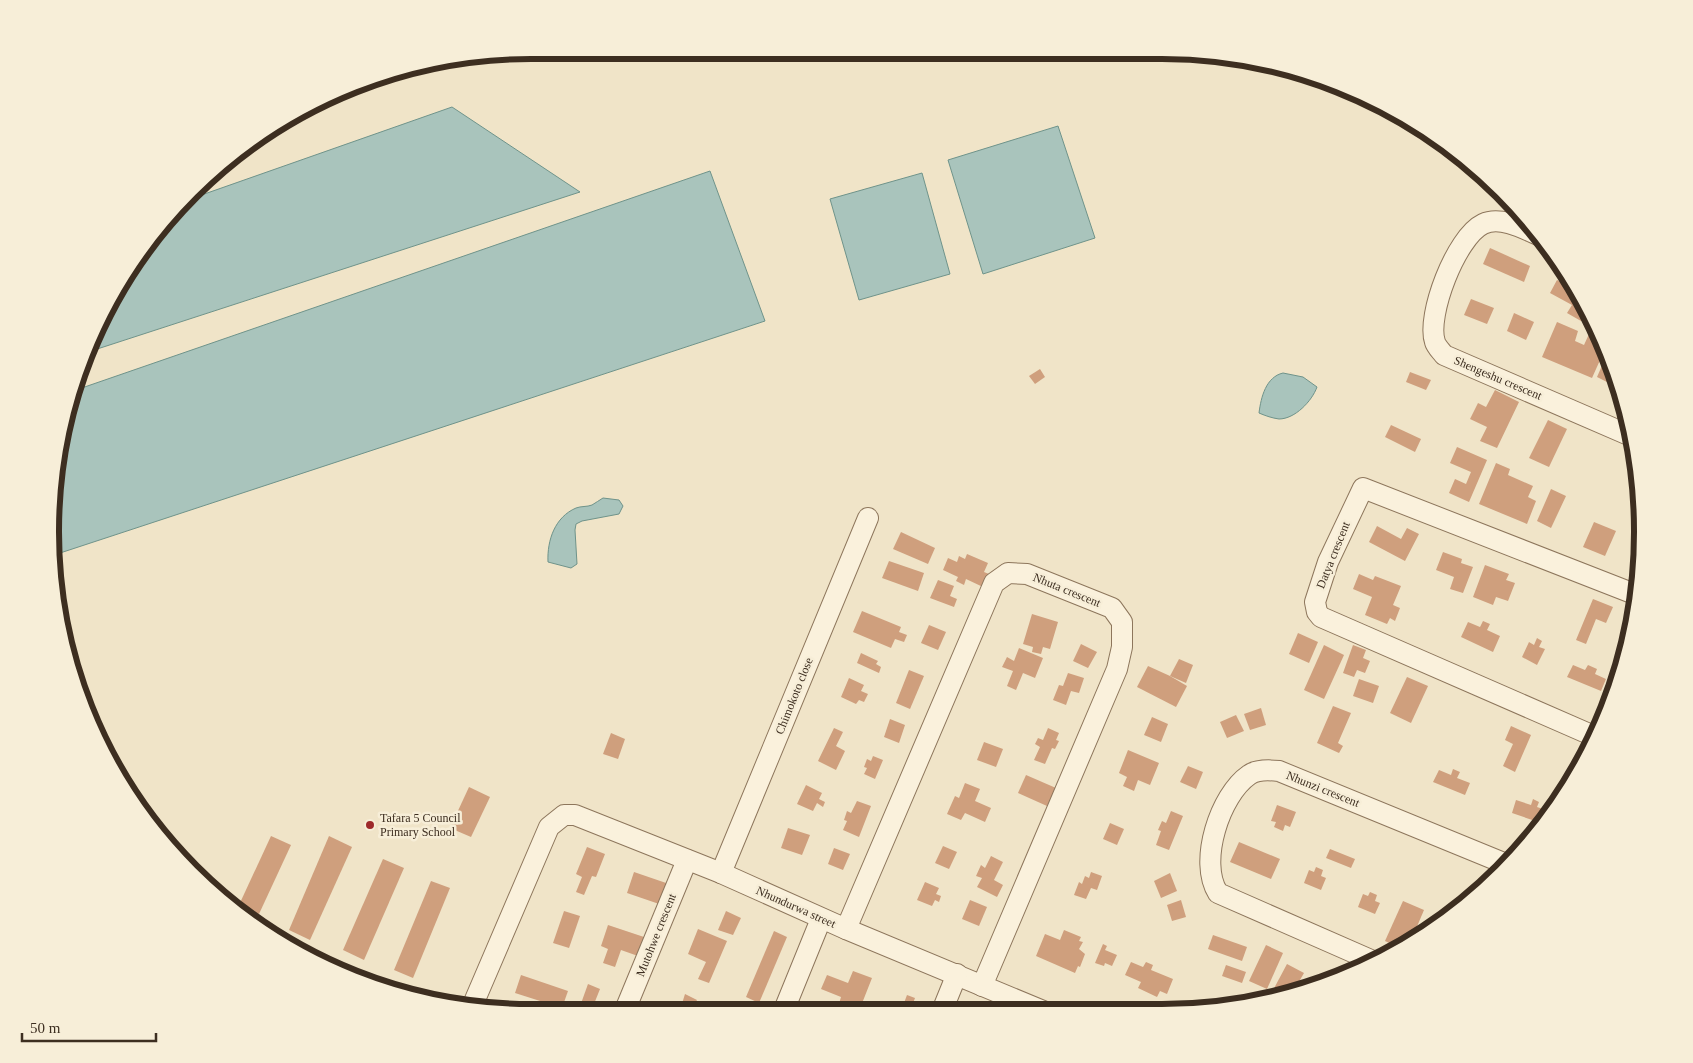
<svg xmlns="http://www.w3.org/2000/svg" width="1693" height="1063" viewBox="0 0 1693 1063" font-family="'Times New Roman',serif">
	<rect width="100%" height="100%" fill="#f0e4c8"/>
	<!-- water -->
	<g fill="#a9c4bc" stroke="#6f938a">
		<path d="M452,107L580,192L88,352L131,264L193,198Z"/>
		<path d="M1058,126L1095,238L983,274L948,160Z"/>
		<path d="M710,171L765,321L54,555L50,531L73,391Z"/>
		<path d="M922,173L950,274L859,300L830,199Z"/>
		<path d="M1283,373L1303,377L1317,387C1312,401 1295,419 1279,419C1272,418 1266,416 1259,413C1261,397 1266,377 1283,373Z"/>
		<path d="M603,498L619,500L623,506L619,514L582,521L576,524L575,530L577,564L571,568L548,562C547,540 555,517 576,508C581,506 587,507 592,505C596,503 599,500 603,498Z"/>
	</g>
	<!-- building -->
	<g fill="#cf9f7d">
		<path d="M1490,248L1530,266L1524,282L1483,264Z"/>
		<path d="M1557,280L1575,290L1577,288L1578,291L1587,310L1581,321L1567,313L1572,305L1550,293Z"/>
		<path d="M1471,299L1494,308L1487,324L1464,315Z"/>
		<path d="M1514,313L1534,322L1526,340L1507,331Z"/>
		<path d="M1557,322L1578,331L1575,341L1584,345L1589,334L1601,340L1605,349L1592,378L1542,357Z"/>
		<path d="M1607,354L1614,368L1607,382L1597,377Z"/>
		<path d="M1040,369L1045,377L1035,384L1029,376Z"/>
		<path d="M1410,372L1431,380L1426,390L1406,382Z"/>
		<path d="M1495,390L1519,402L1497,448L1480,441L1487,427L1470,419L1478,403L1486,407Z"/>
		<path d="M1548,420L1567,429L1549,467L1529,458Z"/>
		<path d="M1391,425L1421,439L1415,452L1385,437Z"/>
		<path d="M1457,447L1487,460L1469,502L1449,493L1455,479L1466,484L1471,472L1450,463Z"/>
		<path d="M1496,463L1510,469L1508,475L1533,486L1528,497L1536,501L1527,524L1479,504Z"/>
		<path d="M1551,489L1566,496L1551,528L1537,521Z"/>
		<path d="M1594,522L1616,531L1605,556L1583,547Z"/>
		<path d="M1377,526L1401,539L1407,528L1419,534L1405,561L1369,542Z"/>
		<path d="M901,532L935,548L928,564L893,549Z"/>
		<path d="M1641,532L1642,551L1634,547Z"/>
		<path d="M1443,552L1462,559L1461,563L1473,567L1463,593L1450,589L1454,577L1436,570Z"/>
		<path d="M967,554L988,563L984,572L989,574L983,587L966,579L964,585L956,581L958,577L943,570L948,558L957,562L959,556L965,559Z"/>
		<path d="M889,561L924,573L918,591L882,578Z"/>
		<path d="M1485,565L1509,574L1506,580L1515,583L1508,601L1496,597L1493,605L1473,597Z"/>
		<path d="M1359,574L1373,580L1375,576L1401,586L1393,605L1400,608L1395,621L1390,618L1387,624L1365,615L1372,597L1353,589Z"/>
		<path d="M938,580L954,586L950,596L957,599L954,607L930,598Z"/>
		<path d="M1593,599L1613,607L1606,623L1596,619L1586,644L1576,640Z"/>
		<path d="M862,611L901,627L899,632L907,635L904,642L895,639L891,648L853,632Z"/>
		<path d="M1032,614L1058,622L1050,649L1043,647L1041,654L1032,652L1033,647L1023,644Z"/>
		<path d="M1483,621L1490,624L1487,630L1500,636L1493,652L1461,637L1468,622L1480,627Z"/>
		<path d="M929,625L946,632L938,650L921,643Z"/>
		<path d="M1298,633L1318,642L1309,663L1289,654Z"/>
		<path d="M1537,638L1542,641L1539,647L1545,649L1537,665L1522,657L1529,642L1534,645Z"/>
		<path d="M1081,644L1097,652L1088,668L1073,661Z"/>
		<path d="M1324,645L1344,655L1324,699L1304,690Z"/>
		<path d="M1353,645L1366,650L1363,658L1370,661L1365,673L1357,670L1354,677L1343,673Z"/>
		<path d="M1019,648L1043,658L1035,678L1023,673L1016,690L1007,686L1013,671L1002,667L1007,657L1014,661Z"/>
		<path d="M861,653L878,661L876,664L881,667L879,673L857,663Z"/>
		<path d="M1179,659L1193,665L1186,683L1170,676Z"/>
		<path d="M1573,665L1585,670L1588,665L1597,669L1595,674L1606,679L1601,691L1567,677Z"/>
		<path d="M1148,666L1170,676L1187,686L1176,707L1137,687Z"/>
		<path d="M909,670L924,676L910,709L896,703Z"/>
		<path d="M1068,673L1084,678L1079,693L1071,691L1066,705L1053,700L1059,685L1063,686Z"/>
		<path d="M1407,677L1428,686L1411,723L1390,713Z"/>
		<path d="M849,678L864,685L861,691L868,694L864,702L859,700L856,704L841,697Z"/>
		<path d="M1359,679L1379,686L1373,703L1353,696Z"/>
		<path d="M1333,706L1351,713L1338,743L1343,746L1339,753L1317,743Z"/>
		<path d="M1261,708L1266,725L1250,730L1244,714Z"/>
		<path d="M1236,715L1244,731L1227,738L1220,722Z"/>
		<path d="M1152,717L1168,724L1161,742L1144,735Z"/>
		<path d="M890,719L905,725L899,743L884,737Z"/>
		<path d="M1511,726L1531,735L1515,772L1503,766L1513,744L1505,740Z"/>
		<path d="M834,728L843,732L836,746L845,751L836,770L818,761Z"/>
		<path d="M1048,728L1059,733L1056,740L1059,741L1055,749L1052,748L1045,764L1034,760L1040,747L1035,744L1038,738L1043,740Z"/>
		<path d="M611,733L625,739L618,759L603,754Z"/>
		<path d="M984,742L1003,749L996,767L977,760Z"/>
		<path d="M1128,750L1159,763L1150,785L1138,780L1134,791L1123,786L1127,777L1119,773Z"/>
		<path d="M873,756L883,760L875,779L864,774L867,768L864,767L867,759L871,761Z"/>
		<path d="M1188,766L1203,772L1196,789L1180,782Z"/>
		<path d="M1453,769L1460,772L1457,778L1470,783L1465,795L1433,782L1439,770L1451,775Z"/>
		<path d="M1026,775L1056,788L1047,806L1018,793Z"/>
		<path d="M965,783L980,789L975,801L991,808L985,822L965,813L961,820L947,814L955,796L959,798Z"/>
		<path d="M806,785L822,793L819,799L825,802L823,807L817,803L813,811L797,804Z"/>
		<path d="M469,787L490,797L471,837L450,828Z"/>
		<path d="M1533,799L1539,802L1537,807L1549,811L1544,824L1512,813L1516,800L1531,805Z"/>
		<path d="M857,801L871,806L859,837L843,830L847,821L844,820L847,811L851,813Z"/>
		<path d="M1277,805L1296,812L1290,827L1285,825L1283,831L1274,827L1276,822L1271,821Z"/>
		<path d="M1171,811L1183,816L1169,850L1156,845L1161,831L1158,830L1162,821L1166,823Z"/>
		<path d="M1110,823L1124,829L1117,845L1103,839Z"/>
		<path d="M788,828L810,835L802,855L781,848Z"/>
		<path d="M271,836L291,845L259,914L239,905Z"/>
		<path d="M329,836L352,847L310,940L289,930Z"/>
		<path d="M1239,842L1280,859L1271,879L1230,862Z"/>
		<path d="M943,846L957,852L949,869L935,863Z"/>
		<path d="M587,847L605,854L596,877L592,876L584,895L576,892L582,877L576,874Z"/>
		<path d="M834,848L850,854L843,870L828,864Z"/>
		<path d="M1330,849L1355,859L1351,868L1326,858Z"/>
		<path d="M991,856L1003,862L994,880L1003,885L997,897L977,887L982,878L976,876L981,865L985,868Z"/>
		<path d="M383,859L404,868L364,960L343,950Z"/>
		<path d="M1316,867L1323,870L1321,876L1326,878L1321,890L1304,883L1309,870L1314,872Z"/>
		<path d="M634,872L669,884L662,905L627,893Z"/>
		<path d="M1091,872L1102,876L1097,890L1091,888L1086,899L1074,895L1079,882L1082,884L1085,876L1089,878Z"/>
		<path d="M1170,873L1177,891L1161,898L1154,881Z"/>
		<path d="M431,881L450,888L413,978L394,970Z"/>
		<path d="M925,882L939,888L936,894L941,896L939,902L935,900L932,906L917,900Z"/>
		<path d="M1370,892L1377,895L1375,901L1380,903L1375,914L1358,907L1363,894L1368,896Z"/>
		<path d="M970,900L987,907L979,926L962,919Z"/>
		<path d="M1181,900L1186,917L1172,921L1167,905Z"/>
		<path d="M1403,901L1424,910L1410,943L1402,949L1385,941Z"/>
		<path d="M564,911L580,916L569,948L553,943Z"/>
		<path d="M726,911L741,918L733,935L718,930Z"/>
		<path d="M608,925L644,937L638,956L621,950L615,967L603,963L608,949L601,946Z"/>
		<path d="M698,929L727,941L709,983L698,979L706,962L688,954Z"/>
		<path d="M1064,930L1081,937L1079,941L1083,942L1079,949L1085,954L1080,967L1078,966L1075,973L1036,956L1045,934L1060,940Z"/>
		<path d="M774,931L787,937L759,1003L746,997Z"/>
		<path d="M1213,935L1247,947L1242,961L1208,949Z"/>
		<path d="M1103,944L1107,946L1105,950L1117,955L1112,966L1105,963L1104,966L1095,963Z"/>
		<path d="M1266,945L1283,953L1267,989L1249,981Z"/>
		<path d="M1131,962L1143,967L1146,962L1153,965L1151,970L1173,979L1167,994L1160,991L1157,997L1138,988L1141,982L1125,975Z"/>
		<path d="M1287,964L1304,973L1292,994L1279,998L1271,994Z"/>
		<path d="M1226,965L1246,972L1242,983L1222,976Z"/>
		<path d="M853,971L872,978L859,1011L847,1010L838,1007L841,997L821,989L827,975L848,983Z"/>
		<path d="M521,975L568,991L562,1008L515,993Z"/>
		<path d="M588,984L600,989L592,1009H579Z"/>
		<path d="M685,994L697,1000L692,1010H680Z"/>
		<path d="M907,995L915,998L910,1011H901Z"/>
	</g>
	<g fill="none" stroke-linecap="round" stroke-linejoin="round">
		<!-- street casing -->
		<g stroke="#8d765c" stroke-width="22">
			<g id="street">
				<path d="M1538,235C1523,228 1500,216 1483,224C1456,237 1426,316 1435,342C1436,346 1441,351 1444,355L1631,436"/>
				<path d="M1596,737L1321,617L1317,612L1315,602L1328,562L1363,488L1637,595"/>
				<path d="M721,873L868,518"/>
				<path d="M846,929L994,583L1008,573L1027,574L1112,608L1122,622V647L1117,669L982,986"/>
				<path d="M1373,961L1218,893C1198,862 1220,795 1249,775C1257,769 1270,770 1279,771L1506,864"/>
				<path d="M471,1009L549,827L564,815H575L721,873L846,929L1043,1011"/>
				<path d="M625,1010L687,860"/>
				<path d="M784,1010L821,919"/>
				<path d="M942,1011L957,974"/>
			</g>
		</g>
		<!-- street -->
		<use href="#street" stroke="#faf1dc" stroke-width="20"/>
	</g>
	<!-- markers -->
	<circle fill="#9e2a2b" stroke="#f7eed8" stroke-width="2" cx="370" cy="825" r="5"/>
	<g text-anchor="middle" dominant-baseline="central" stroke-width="5" stroke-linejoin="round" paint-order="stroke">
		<!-- street labels -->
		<g font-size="12" fill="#3d2e20" stroke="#f7eed8">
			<text transform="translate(1498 378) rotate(23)">Shengeshu crescent</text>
			<text transform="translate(1333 555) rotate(-68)">Datya crescent</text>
			<text transform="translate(1067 590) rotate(22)">Nhuta crescent</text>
			<text transform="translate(794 696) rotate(-68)">Chimokoto close</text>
			<text transform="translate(1323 789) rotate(22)">Nhunzi crescent</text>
			<text transform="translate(796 907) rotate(24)">Nhundurwa street</text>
			<text transform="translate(656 935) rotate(-68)">Mutohwe crescent</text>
		</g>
		<!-- poi labels -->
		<g font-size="12" fill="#3d2e20" stroke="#f7eed8" text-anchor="start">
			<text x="380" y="818">Tafara 5 Council<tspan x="380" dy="14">Primary School</tspan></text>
		</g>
	</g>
	<!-- crop -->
	<path d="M0 0H1693V1063H0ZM531 59H1162A472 472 0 0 1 1634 531V532A472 472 0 0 1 1162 1004H531A472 472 0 0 1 59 532V531A472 472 0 0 1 531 59Z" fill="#f7eed8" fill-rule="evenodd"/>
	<path fill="none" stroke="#3d2e20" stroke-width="6" d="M531 59H1162A472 472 0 0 1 1634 531V532A472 472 0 0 1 1162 1004H531A472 472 0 0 1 59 532V531A472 472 0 0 1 531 59Z"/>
	<!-- scale -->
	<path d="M22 1033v8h134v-8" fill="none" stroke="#3d2e20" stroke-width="2.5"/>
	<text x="30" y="1033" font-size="15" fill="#3d2e20" stroke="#f7eed8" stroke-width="4" paint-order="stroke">50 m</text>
</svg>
